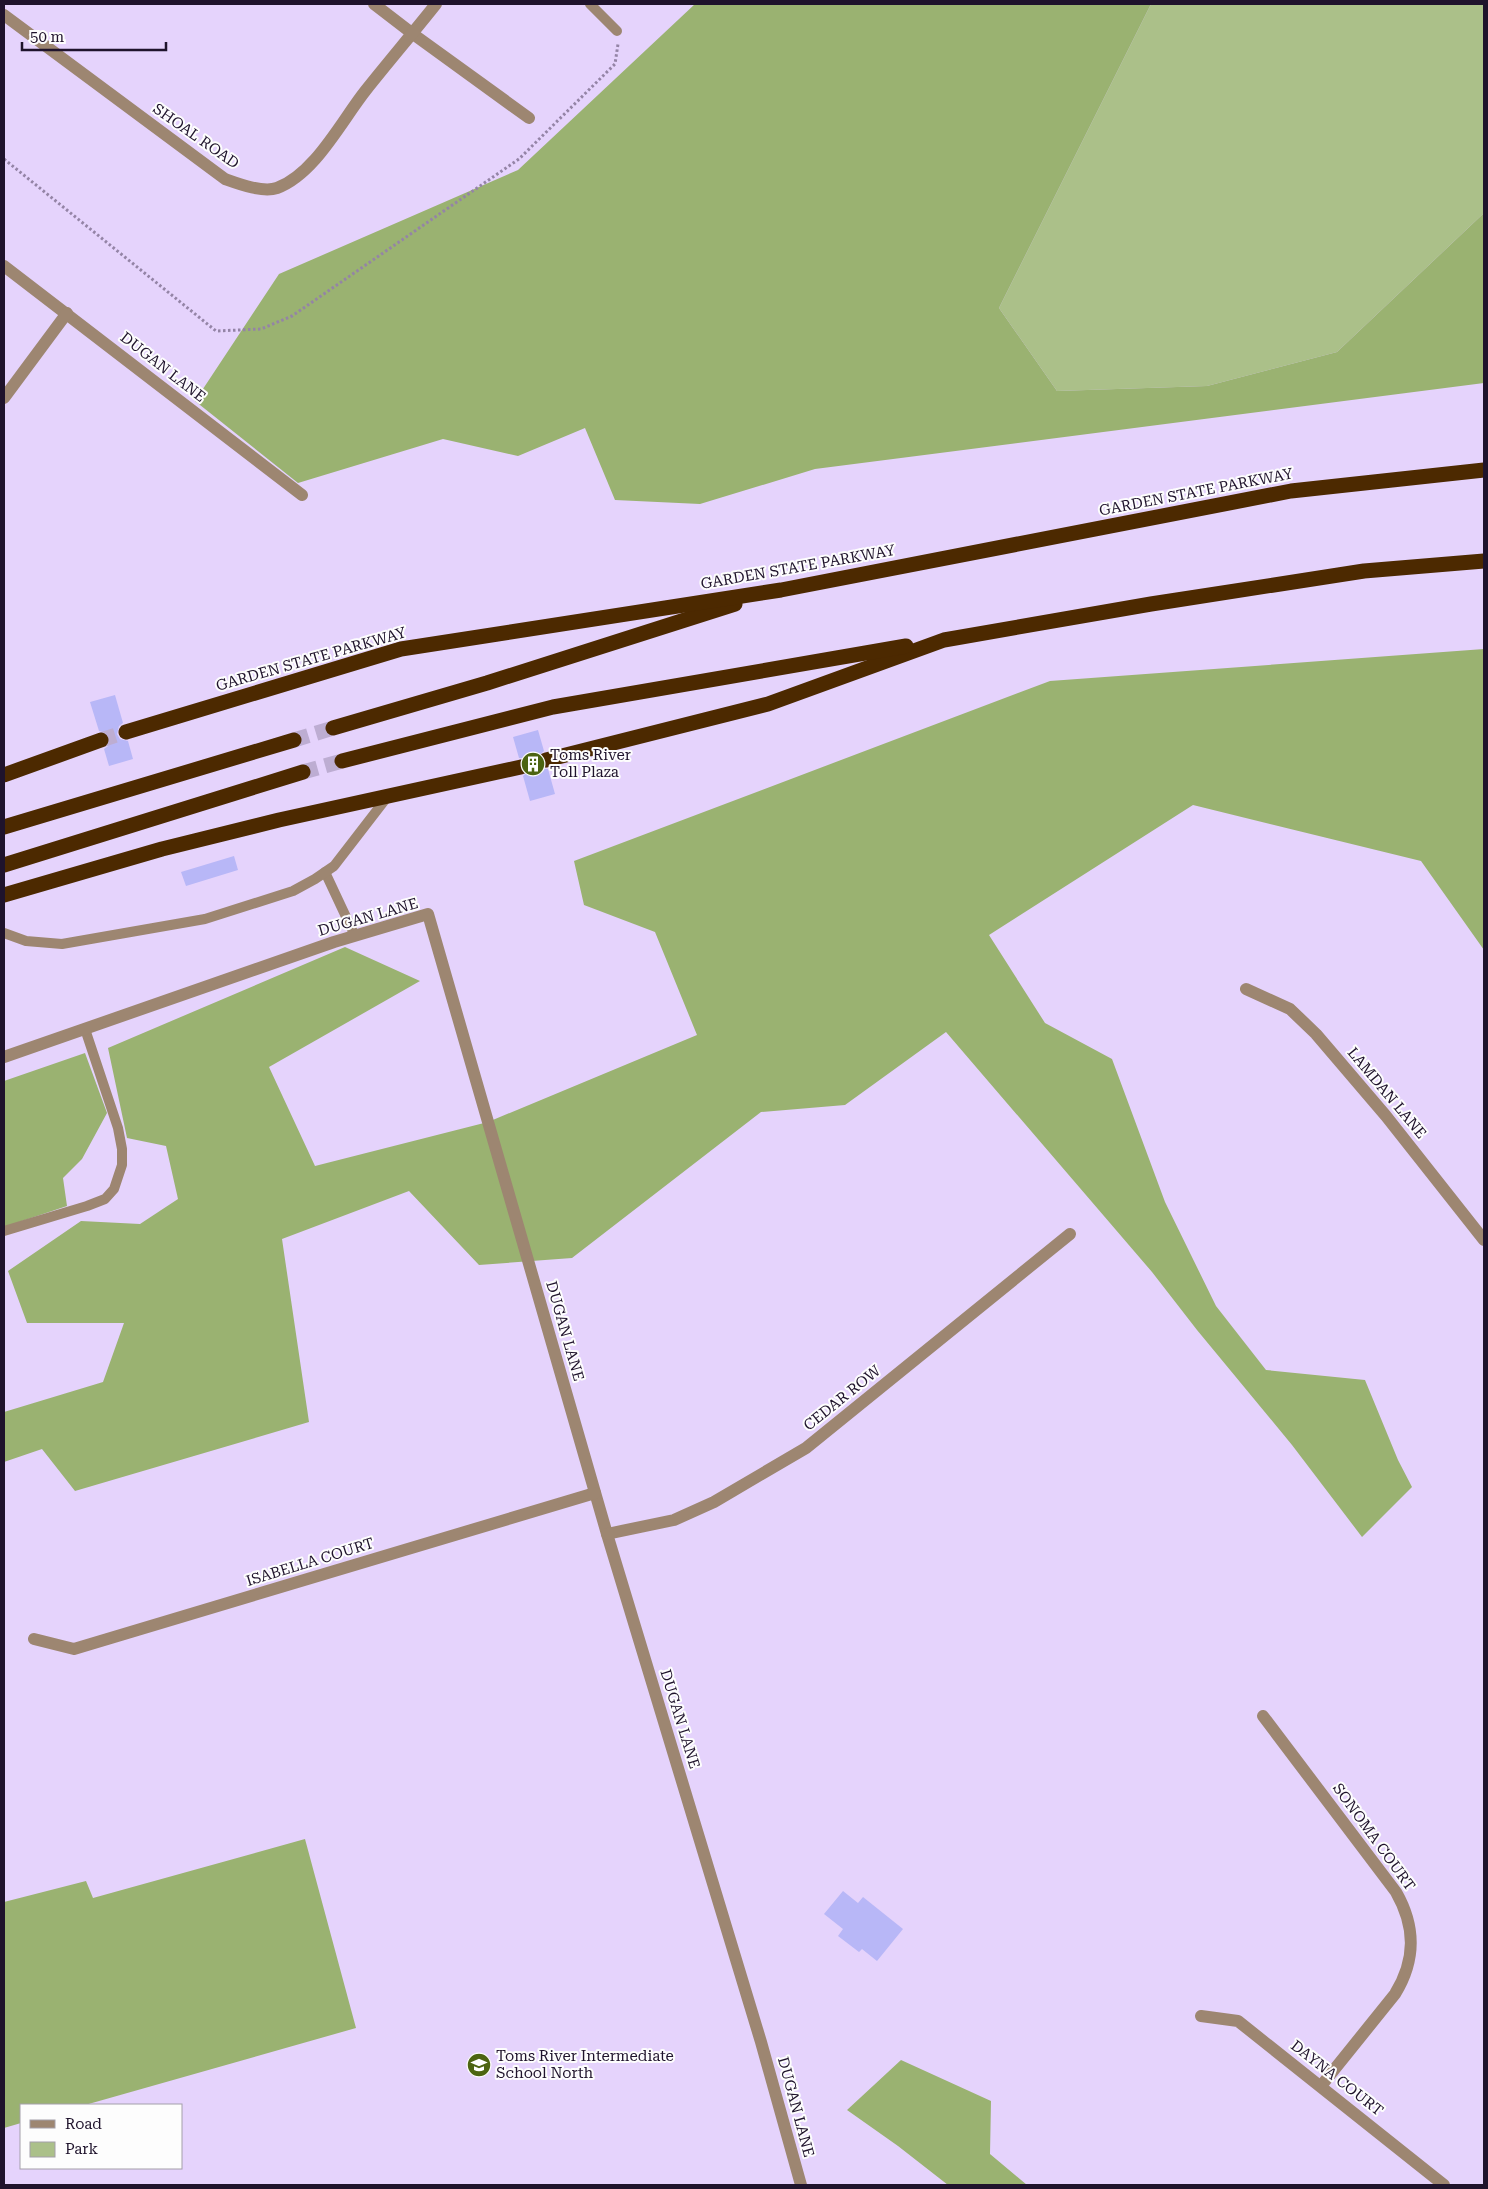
<svg xmlns="http://www.w3.org/2000/svg" width="1488" height="2189" viewBox="0 0 1488 2189" font-family="'Roboto Serif',serif">
	<rect width="100%" height="100%" fill="#e5d3fc"/>
	<!-- green -->
	<path fill="#abc089" d="M1151,4H1484V213L1337,352L1207,386L1057,391L999,308Z"/>
	<!-- forest -->
	<g fill="#9ab271">
		<path d="M695,4H1151L999,308L1057,391L1207,386L1337,352L1484,213V383L815,469L700,504L615,500L585,428L518,456L443,439L298,483L195,401L279,274L518,170Z"/>
		<path d="M1484,649V950L1421,861L1193,805L989,935L1045,1023L1112,1059L1165,1202L1216,1306L1266,1370L1365,1380L1398,1460L1412,1487L1362,1537L1292,1445L1197,1330L1152,1272L946,1032L845,1105L761,1112L572,1258L479,1265L409,1191L282,1239L309,1422L75,1491L42,1449L4,1462V1412L103,1382L124,1323H27L8,1271L81,1221L140,1224L178,1199L166,1146L127,1138L108,1048L345,947L420,981L269,1067L315,1166L488,1122L697,1035L655,932L584,905L574,861L1050,681Z"/>
		<path d="M85,1053L107,1113L82,1159L63,1178L67,1206L4,1227V1081Z"/>
		<path d="M305,1839L356,2028L85,2105H21V2123L4,2128V1902L86,1881L93,1898Z"/>
		<path d="M901,2060L991,2101L990,2154L1027,2185H948L898,2146L847,2110Z"/>
	</g>
	<!-- building -->
	<g fill="#b8b7f7">
		<path d="M115,695L123,723L119,726L117,734L120,739L128,741L133,759L109,766L104,749L108,746L110,737L107,733L99,731L90,702Z"/>
		<path d="M538,730L544,751L537,757V763L543,769H548L555,794L530,801L523,776L530,770V765L524,758H519L513,737Z"/>
		<path d="M234,856L238,870L186,886L181,872Z"/>
		<path d="M843,1891L858,1903L863,1897L903,1929L877,1961L862,1949L859,1952L838,1936L843,1929L824,1914Z"/>
	</g>
	<g fill="none" stroke-linecap="round" stroke-linejoin="round">
		<!-- motorway-tunnel -->
		<g stroke="#bdadd2" stroke-width="15" stroke-dasharray="15 8" stroke-linecap="butt">
			<path d="M101,740L126,732"/>
			<path d="M294,740L333,728"/>
			<path d="M521,767L546,760"/>
			<path d="M303,772L342,761"/>
		</g>
		<!-- path -->
		<path stroke="#9484a6" stroke-width="3" stroke-dasharray="2.5 2.5" stroke-linecap="butt" d="M4,159L216,331L261,329L292,316L519,159L615,64L618,44"/>
		<!-- service -->
		<g stroke="#9d8671" stroke-width="10">
			<path d="M590,4L617,31"/>
			<path d="M325,872L355,936"/>
			<path d="M4,933L26,941L62,944L205,919L293,891L315,879L334,866L388,796"/>
			<path d="M4,1231L87,1206L105,1199L114,1189L122,1165V1149L118,1128L85,1029"/>
		</g>
		<!-- minor -->
		<g stroke="#9d8671" stroke-width="12">
			<path d="M374,4L413,34L529,118"/>
			<path d="M4,15L225,179C239,184 263,193 277,188C315,174 342,120 366,90C389,61 413,33 436,4"/>
			<path d="M4,266L302,495"/>
			<path d="M4,398L67,313"/>
			<path d="M1246,989L1290,1009L1316,1034L1386,1116L1484,1240"/>
			<path d="M4,1057L334,942L428,914L607,1534L761,2042L801,2185"/>
			<path d="M607,1534L674,1520L714,1502L806,1448L1070,1234"/>
			<path d="M34,1639L74,1649L595,1493"/>
			<path d="M1263,1716L1396,1892C1416,1927 1416,1960 1395,1994L1321,2086"/>
			<path d="M1201,2016L1238,2021L1444,2185"/>
		</g>
		<!-- motorway -->
		<g stroke="#4c2900" stroke-width="15">
			<path d="M333,728L487,683L735,604"/>
			<path d="M126,732L401,649L781,590L1291,491L1484,470"/>
			<path d="M546,760L768,704L944,640L1151,604L1364,571L1484,561"/>
			<path d="M342,761L553,707L906,646"/>
			<path d="M4,775L101,740"/>
			<path d="M4,827L294,740"/>
			<path d="M4,865L303,772"/>
			<path d="M4,895L162,849L279,820L521,767"/>
		</g>
	</g>
	<!-- icons -->
	<defs>
		<g id="building-disc" transform="scale(1.25)"><circle r="9.5" fill="#4c6411" stroke="#fdfdfd"/><path d="M-4-6H4V6H1V3H-1V6H-4ZM-2.5-4.3h1.7v1.8h-1.7ZM.8-4.3h1.7v1.8H.8ZM-2.5-1h1.7V.8h-1.7ZM.8-1h1.7V.8H.8Z" fill="#fff"/></g>
		<g id="school-disc" transform="scale(1.25)"><circle r="9.5" fill="#4c6411" stroke="#fdfdfd"/><path d="M0-5L7-2L0 1L-7-2ZM-4 1L0 2.5L4 1V4Q0 6-4 4Z" fill="#fff"/></g>
	</defs>
	<g fill-rule="evenodd">
		<use href="#building-disc" x="533" y="764"/>
		<use href="#school-disc" x="479" y="2065"/>
	</g>
	<g text-anchor="middle" dominant-baseline="central" stroke-width="4" stroke-linejoin="round" paint-order="stroke">
		<!-- street labels -->
		<g font-size="15" fill="#1f132c" stroke="#fdfdfd">
			<text transform="translate(196 136) rotate(35)">SHOAL ROAD</text>
			<text transform="translate(163 367) rotate(38)">DUGAN LANE</text>
			<text transform="translate(1196 492) rotate(-11)">GARDEN STATE PARKWAY</text>
			<text transform="translate(798 567) rotate(-10)">GARDEN STATE PARKWAY</text>
			<text transform="translate(311 659) rotate(-16)">GARDEN STATE PARKWAY</text>
			<text transform="translate(368 917) rotate(-16)">DUGAN LANE</text>
			<text transform="translate(1387 1093) rotate(50)">LAMDAN LANE</text>
			<text transform="translate(565 1331) rotate(74)">DUGAN LANE</text>
			<text transform="translate(842 1398) rotate(-39)">CEDAR ROW</text>
			<text transform="translate(310 1562) rotate(-17)">ISABELLA COURT</text>
			<text transform="translate(680 1719) rotate(73)">DUGAN LANE</text>
			<text transform="translate(1374 1837) rotate(54)">SONOMA COURT</text>
			<text transform="translate(1337 2078) rotate(38)">DAYNA COURT</text>
			<text transform="translate(796 2107) rotate(75)">DUGAN LANE</text>
		</g>
		<!-- poi labels -->
		<g font-size="15" fill="#1f132c" stroke="#fdfdfd" text-anchor="start">
			<text x="550" y="755">Toms River<tspan x="550" dy="17">Toll Plaza</tspan></text>
			<text x="496" y="2056">Toms River Intermediate<tspan x="496" dy="17">School North</tspan></text>
		</g>
	</g>
	<!-- border -->
	<rect width="1488" height="2189" fill="none" stroke="#1f132c" stroke-width="10"/>
	<!-- legend -->
	<rect x="20" y="2104" width="162" height="65" fill="#fdfdfd" stroke="#a49fa9"/>
	<rect x="30" y="2120" width="25" height="8" fill="#9d8671" stroke="#a49fa9"/>
	<text x="65" y="2129" font-size="15" fill="#1f132c">Road</text>
	<rect x="30" y="2142" width="25" height="15" fill="#abc089" stroke="#a49fa9"/>
	<text x="65" y="2154" font-size="15" fill="#1f132c">Park</text>
	<!-- scale -->
	<path d="M22 42v8h144v-8" fill="none" stroke="#1f132c" stroke-width="2.5"/>
	<text x="30" y="42" font-size="15" fill="#1f132c" stroke="#fdfdfd" stroke-width="4" paint-order="stroke">50 m</text>
</svg>
